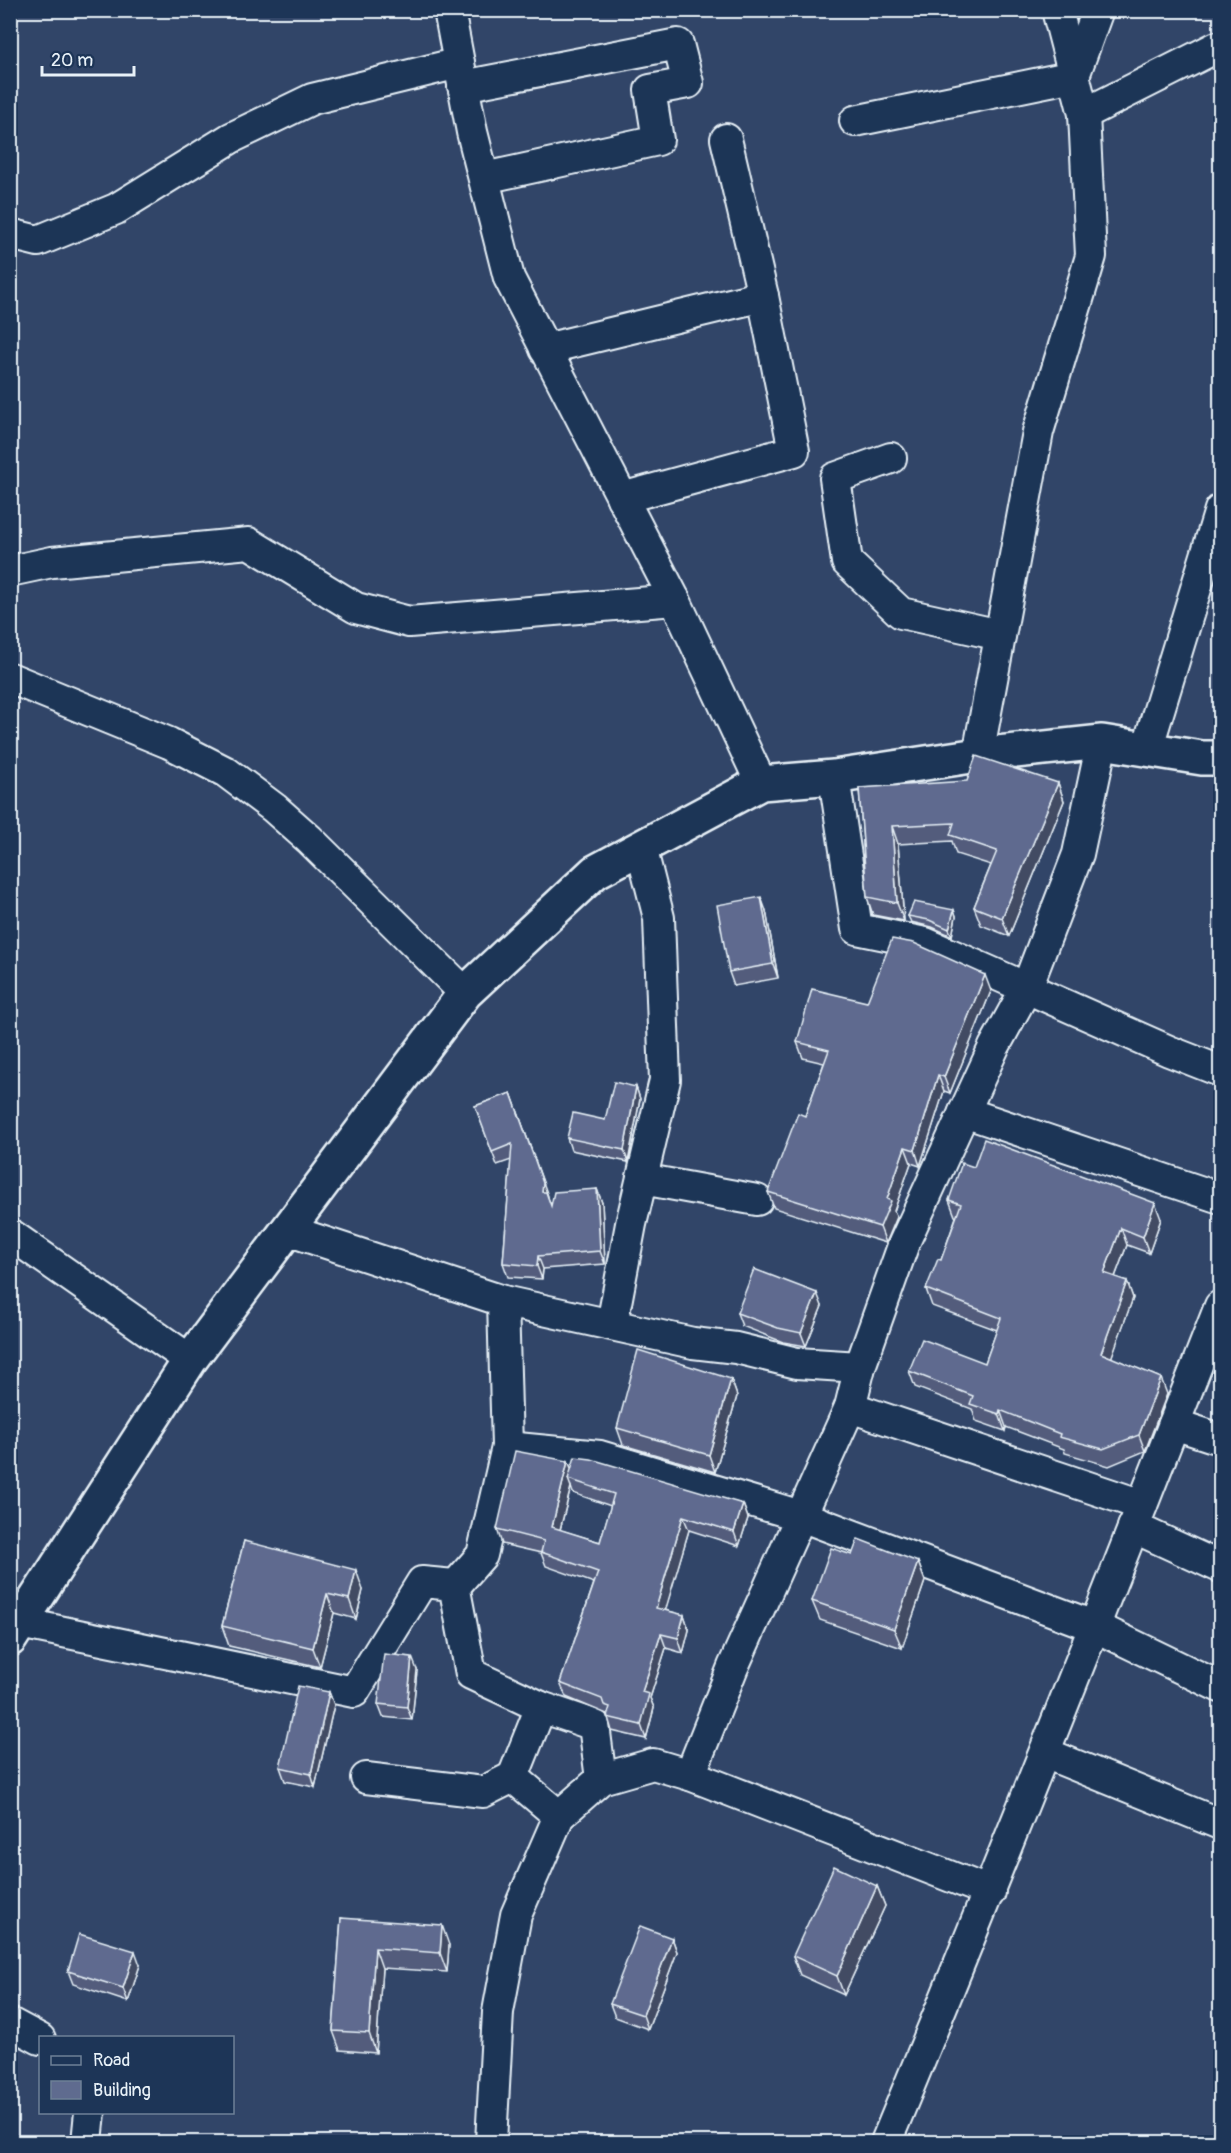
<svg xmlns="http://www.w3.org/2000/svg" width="1231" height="2153" viewBox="0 0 1231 2153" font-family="Pangolin,sans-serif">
	<rect width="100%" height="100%" fill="#314568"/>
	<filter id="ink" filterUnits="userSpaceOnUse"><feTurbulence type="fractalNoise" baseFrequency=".0167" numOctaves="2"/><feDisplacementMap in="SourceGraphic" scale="12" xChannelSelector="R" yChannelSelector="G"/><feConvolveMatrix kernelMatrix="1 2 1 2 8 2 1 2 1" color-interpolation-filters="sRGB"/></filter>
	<g filter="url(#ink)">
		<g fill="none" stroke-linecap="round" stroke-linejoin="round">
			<!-- minor casing -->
			<g stroke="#e8f1f8" stroke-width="34">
				<g id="minor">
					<path d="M449,10L472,132L509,278L675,600L761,783"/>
					<path d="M463,86L678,44L688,83L650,90L658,140L484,178"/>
					<path d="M1084,114L1217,47L1220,48"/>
					<path d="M855,121L1074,76L1098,10"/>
					<path d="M726,139L763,296"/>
					<path d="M10,234L38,241L116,209L231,138L312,99L459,63"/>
					<path d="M545,349L763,296L794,451L622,498"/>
					<path d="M891,458L835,478L847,562L901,613L1000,635"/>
					<path d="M10,571L52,562L249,543L356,608L409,622L675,600"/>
					<path d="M10,678L169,743L226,772L274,808L309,839L465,993"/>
					<path d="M1147,749L1220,510"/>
					<path d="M978,755L1038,432L1091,256L1084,114L1057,10"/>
					<path d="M834,777L857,929L925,943L1169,1051L1220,1071"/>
					<path d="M964,1112L1220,1198"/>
					<path d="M642,1179L757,1200"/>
					<path d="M287,1230L503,1301L507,1447L482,1555L455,1586"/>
					<path d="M10,1234L190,1360"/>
					<path d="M503,1301L693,1343L736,1348L797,1363L860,1367"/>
					<path d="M612,1324L631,1224L665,1080L659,918L641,847"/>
					<path d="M850,1407L1142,1505"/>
					<path d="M1174,1424L1220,1439"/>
					<path d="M507,1447L600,1456L801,1516L1096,1627L1220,1687"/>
					<path d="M1133,1527L1220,1567"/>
					<path d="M20,1623L354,1692L422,1582L454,1585L471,1674L541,1707"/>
					<path d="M1045,1753L1220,1824"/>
					<path d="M690,1775L733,1667L850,1407L860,1367L904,1243L994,1047L1027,987L1078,854L1102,742"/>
					<path d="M513,1777L541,1707L594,1725L601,1779"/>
					<path d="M366,1778L483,1792L513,1777L559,1816"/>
					<path d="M10,2023L40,2039"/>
					<path d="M87,2142L90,2112"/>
					<path d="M491,2142L498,2012L516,1915L559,1816L601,1779L653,1764L690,1775L990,1892"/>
					<path d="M886,2142C1001,1865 1111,1586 1220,1306"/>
				</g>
			</g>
			<!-- tertiary casing -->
			<g stroke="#e8f1f8" stroke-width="38">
				<path id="tertiary" d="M10,1639L190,1360L465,993L595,872L761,783L834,777L978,755L1102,742L1202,758H1220"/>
			</g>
			<!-- minor -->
			<use href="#minor" stroke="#1d3557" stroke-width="30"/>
			<!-- tertiary -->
			<use href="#tertiary" stroke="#1d3557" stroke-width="33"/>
		</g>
		<!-- wall -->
		<g fill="#525c7b" stroke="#e8f1f8" stroke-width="1.5" fill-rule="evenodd">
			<path d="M1058,783L1064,801L1009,936L981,925L974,907L991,865L956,854L952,841L898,844L904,921L873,915L867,897L859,788Z"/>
			<path d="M954,910L956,916L952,936L932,927L911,922L908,916Z"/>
			<path d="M766,911L778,978L734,986L729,972Z"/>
			<path d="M991,991L950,1093L944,1091L920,1166L911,1163L894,1211L897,1217L886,1243L774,1208L768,1192L805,1116L824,1063L803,1058L797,1042L867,1002Z"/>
			<path d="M636,1087L640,1099L628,1162L571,1150L567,1138L605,1120Z"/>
			<path d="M511,1093L551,1206L597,1189L602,1203L605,1264L543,1269L542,1279L508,1277L503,1263L511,1160L497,1165L475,1106Z"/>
			<path d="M974,1167L1161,1219L1149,1253L1127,1245L1115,1277L1127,1281L1133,1298L1111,1358L1167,1394L1145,1451L1109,1466L1065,1453L1064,1449L1006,1427L1005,1431L976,1421L972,1409L915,1387L909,1371L985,1363L997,1330L932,1306L926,1289L941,1260L956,1217L955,1216L949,1200Z"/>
			<path d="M822,1306L806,1346L783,1342L742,1326L737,1313Z"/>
			<path d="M731,1379L737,1396L715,1472L623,1445L617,1428Z"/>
			<path d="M568,1461L571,1469L743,1504L748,1518L739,1546L689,1530L665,1610L684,1615L689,1630L683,1653L666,1648L650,1698L654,1708L646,1739L612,1731L607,1714L566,1697L560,1683L594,1583L546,1566L541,1553L502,1544L497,1529ZM571,1487L573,1493L611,1506L600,1542L560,1530Z"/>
			<path d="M244,1541L363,1590L356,1619L334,1613L320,1667L229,1646L222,1626Z"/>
			<path d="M852,1555L918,1562L925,1581L902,1648L820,1620L812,1601Z"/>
			<path d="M417,1670L412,1720L383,1717L378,1704Z"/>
			<path d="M329,1692L334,1705L315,1787L285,1781L280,1767Z"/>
			<path d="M877,1886L885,1906L844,1995L800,1975L793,1956Z"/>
			<path d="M341,1918L449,1945L447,1972L382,1968L376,2053L340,2050L333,2031Z"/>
			<path d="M672,1938L677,1952L648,2029L615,2017L610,2004Z"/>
			<path d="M140,1965L128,2002L73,1984L68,1971Z"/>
		</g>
		<!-- shaded-wall -->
		<g fill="#424b64" stroke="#e8f1f8" stroke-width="1.5">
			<path d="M1058,783L1064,801L1009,936L1002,918Z"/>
			<path d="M892,826L898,844L904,921L897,903Z"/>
			<path d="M761,897L766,911L778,978L773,964Z"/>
			<path d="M954,910L956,916L952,936L949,929Z"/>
			<path d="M985,975L991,991L950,1093L944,1077Z"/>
			<path d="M938,1075L944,1091L920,1166L915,1150Z"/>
			<path d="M636,1087L640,1099L628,1162L624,1150Z"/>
			<path d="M511,1093L548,1196L547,1206Z"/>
			<path d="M905,1147L911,1163L894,1211L897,1217L886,1243L880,1227L887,1199Z"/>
			<path d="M597,1189L602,1203L605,1264L600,1251Z"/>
			<path d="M1155,1203L1161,1219L1149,1253L1143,1237Z"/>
			<path d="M1121,1228L1127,1245L1110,1290L1104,1273Z"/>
			<path d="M538,1256L543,1269L542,1279L537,1266Z"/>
			<path d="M1127,1281L1133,1298L1107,1370L1101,1353Z"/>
			<path d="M817,1293L822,1306L806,1346L801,1333Z"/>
			<path d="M1161,1378L1167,1394L1145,1451L1139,1435Z"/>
			<path d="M731,1379L737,1396L715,1472L709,1455Z"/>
			<path d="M1000,1410L1006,1427L1005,1431L999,1414Z"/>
			<path d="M568,1461L574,1475L568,1479L571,1487L557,1541L552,1527Z"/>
			<path d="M743,1504L748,1518L739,1546L734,1532Z"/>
			<path d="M683,1516L689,1530L662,1622L656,1608Z"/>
			<path d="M918,1562L925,1581L902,1648L894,1629Z"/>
			<path d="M356,1570L363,1590L356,1619L349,1599Z"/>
			<path d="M327,1594L334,1613L320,1667L313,1648Z"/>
			<path d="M684,1615L689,1630L683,1653L678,1638Z"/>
			<path d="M661,1634L666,1648L650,1698L654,1708L646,1739L641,1725L642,1692Z"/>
			<path d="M412,1657L417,1670L412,1720L407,1707Z"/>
			<path d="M329,1692L334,1705L315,1787L311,1774Z"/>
			<path d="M877,1886L885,1906L844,1995L837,1976Z"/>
			<path d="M442,1925L449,1945L447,1972L440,1953Z"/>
			<path d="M672,1938L677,1952L648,2029L643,2015Z"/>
			<path d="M375,1948L382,1968L376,2053L369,2033Z"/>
			<path d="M135,1951L140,1965L128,2002L123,1988Z"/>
		</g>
		<!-- building -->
		<g fill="#5f6b8f" stroke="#e8f1f8" stroke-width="1.5">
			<path d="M976,756L1058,783L1002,918L974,907L997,851L950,835L954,823L892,826L897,903L867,897L859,788L967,781Z"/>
			<path d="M761,897L773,964L729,972L717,905Z"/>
			<path d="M914,902L954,910L949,929L929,920L908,916Z"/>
			<path d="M892,939L914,943L985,975L944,1077L938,1075L915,1150L905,1147L887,1199L891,1201L880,1227L768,1192L798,1113L805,1116L829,1050L797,1042L812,989L867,1002Z"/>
			<path d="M614,1082L636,1087L624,1150L567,1138L573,1113L605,1120Z"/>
			<path d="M511,1093L543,1183L542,1192H546L551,1206L554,1192L597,1189L600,1251L538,1256L537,1266L503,1263L512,1144L492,1152L475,1106Z"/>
			<path d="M984,1139L1155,1203L1143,1237L1121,1228L1104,1273L1127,1281L1101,1353L1161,1378L1139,1435L1103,1449L1059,1437L1060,1434L1000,1410L999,1414L970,1404L973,1396L909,1371L922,1339L985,1363L1001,1318L926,1289L938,1259L941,1260L961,1204L949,1200L962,1163L974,1167Z"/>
			<path d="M754,1269L817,1293L801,1333L778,1328L737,1313Z"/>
			<path d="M638,1350L731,1379L709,1455L617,1428Z"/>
			<path d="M515,1451L568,1461L552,1527L600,1542L614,1494L568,1479L575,1457L591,1459L743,1504L734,1532L683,1516L656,1608L684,1615L678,1638L661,1634L642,1692L649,1694L641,1725L607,1717L610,1707L604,1705L602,1699L560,1683L598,1572L541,1552L544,1541L497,1529Z"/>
			<path d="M858,1539L918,1562L894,1629L812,1601L831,1548L852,1555Z"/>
			<path d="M244,1541L356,1570L349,1599L327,1594L313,1648L222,1626Z"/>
			<path d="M384,1654L412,1657L407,1707L378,1704Z"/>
			<path d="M298,1686L329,1692L311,1774L280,1767Z"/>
			<path d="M834,1866L877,1886L837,1976L793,1956Z"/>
			<path d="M341,1918L442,1925L440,1953L375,1948L369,2033L333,2031Z"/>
			<path d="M640,1926L672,1938L643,2015L610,2004Z"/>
			<path d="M79,1934L135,1951L123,1988L68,1971Z"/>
		</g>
	</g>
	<!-- margin -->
	<rect width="1231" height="2153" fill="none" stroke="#1d3557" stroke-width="36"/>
	<rect x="18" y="18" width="1195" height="2117" fill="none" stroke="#e8f1f8" stroke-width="2" filter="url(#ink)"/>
	<!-- legend -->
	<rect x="39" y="2036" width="195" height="78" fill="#1d3557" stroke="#6e8097" stroke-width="1.5"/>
	<rect x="51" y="2056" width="30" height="9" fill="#1d3557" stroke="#6e8097" stroke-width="1.5"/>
	<text x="93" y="2066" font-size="18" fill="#e8f1f8">Road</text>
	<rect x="51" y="2081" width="30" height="18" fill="#5f6b8f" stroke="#6e8097" stroke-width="1.5"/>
	<text x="93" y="2096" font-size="18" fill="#e8f1f8">Building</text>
	<!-- scale -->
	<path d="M42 66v9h92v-9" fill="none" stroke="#e8f1f8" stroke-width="3"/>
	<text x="51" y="66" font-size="18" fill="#e8f1f8" stroke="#1d3557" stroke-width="4.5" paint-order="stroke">20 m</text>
</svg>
